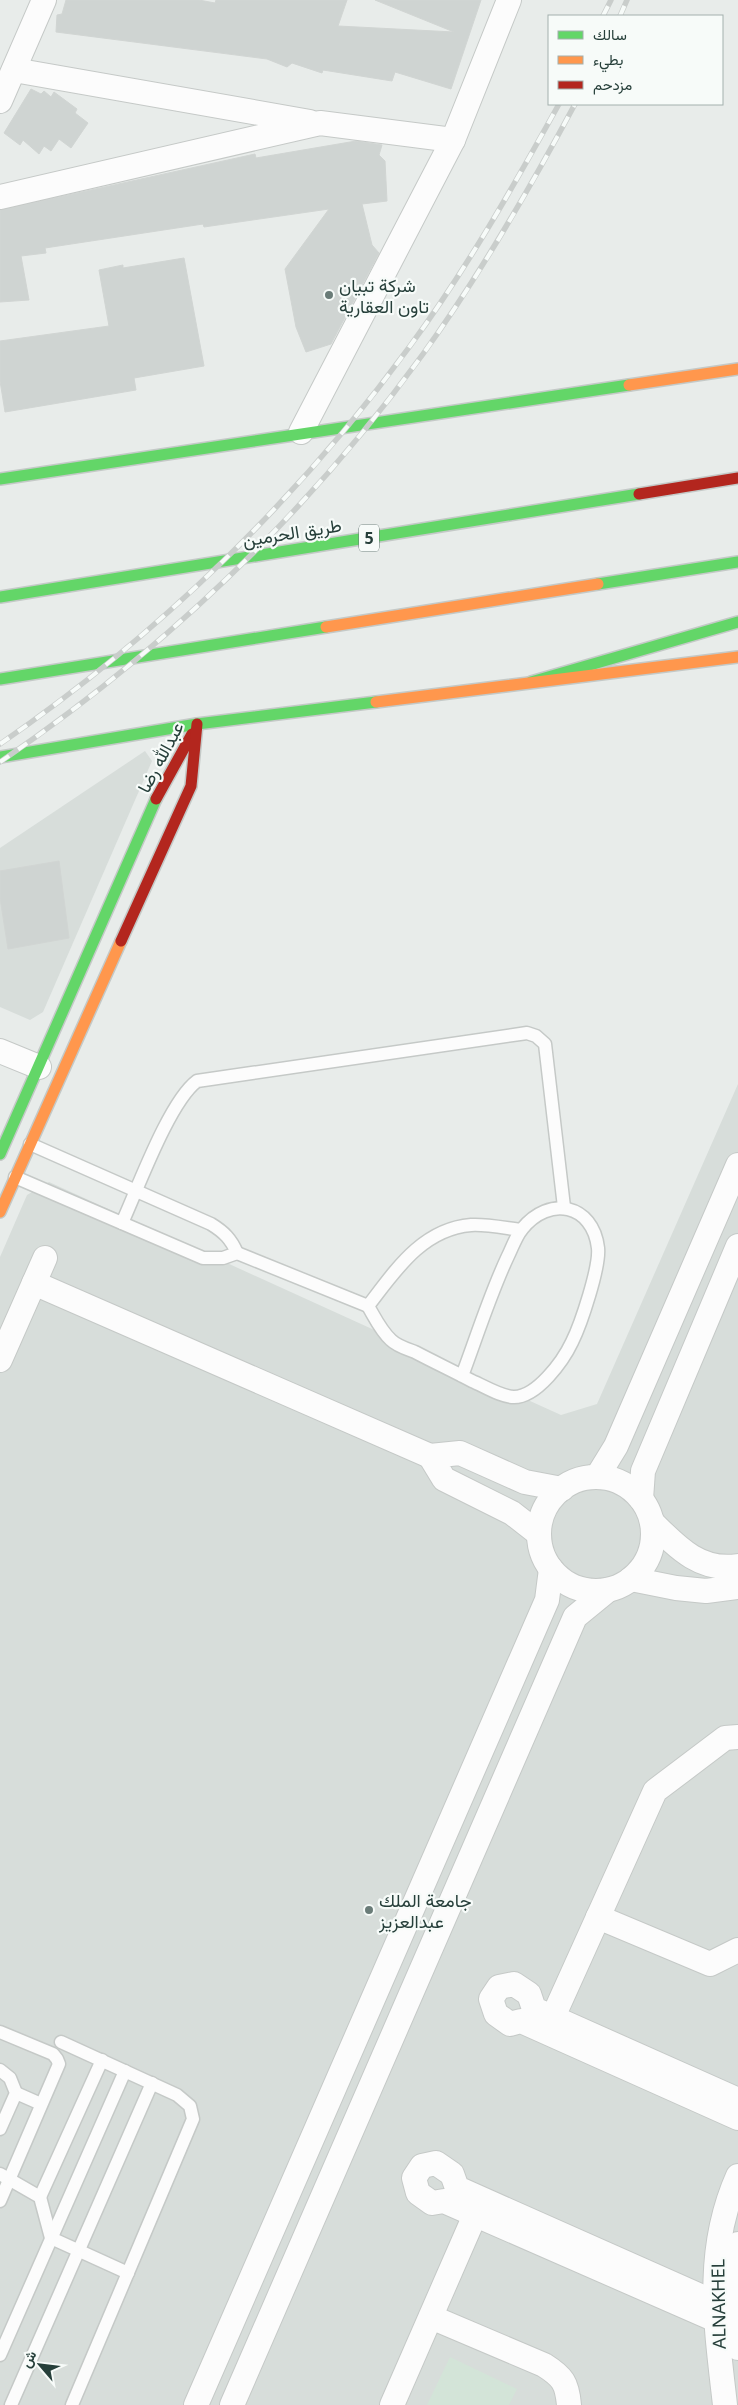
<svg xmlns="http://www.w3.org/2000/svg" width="738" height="2405" viewBox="0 0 738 2405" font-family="'Noto Sans',Vazirmatn,sans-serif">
	<rect width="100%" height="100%" fill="#e8ecea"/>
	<!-- built -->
	<g fill="#d7ddda">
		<path d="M145,751L152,761L43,1012L30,1020L0,1007V848Z"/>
		<path d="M738,1084V2405H0V1257L27,1195L49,1182L561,1415L597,1404Z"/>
	</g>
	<!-- green -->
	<path fill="#d3e4d8" d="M450,2357L517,2389L509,2405H427Z"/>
	<!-- building -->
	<g fill="#cfd4d2" stroke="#d1d5d3">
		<path d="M66,0H199L215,3L216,0H347L338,26L454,32L375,0H481L451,89L395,72L392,81L323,70L322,73L292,63L287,67L267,59L56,32L57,15L62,14Z"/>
		<path d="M31,89L41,94L44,91L51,97L54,92L77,109L75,113L88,123L71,148L59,139L51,151L44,146L39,154L23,140L20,145L4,133Z"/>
		<path d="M356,141L382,145L379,155L385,161L387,201L362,204L372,245L379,253L331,344L306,352L296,327L285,269L329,209L204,227L203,224L45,248L46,253L21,256L29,300L0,302V210L255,154L256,158Z"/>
		<path d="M184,258L204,366L134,378L136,390L5,412L0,381V341L109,326L99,270L123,265V268Z"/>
		<path d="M59,861L69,938L8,949L0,898V871Z"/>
	</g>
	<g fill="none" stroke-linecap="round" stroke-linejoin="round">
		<!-- lane casing -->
		<g stroke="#c5c9c7" stroke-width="15">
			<g id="lane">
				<path d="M15,1177L203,1258H223L237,1253C231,1239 224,1232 211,1224L30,1144"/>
				<path d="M122,1223C138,1188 169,1102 197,1081L527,1033L536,1036L545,1044L564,1207"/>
				<path d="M237,1253L368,1306C395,1271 422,1229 471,1225C486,1224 505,1228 521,1230"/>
				<path d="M368,1306C375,1318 381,1331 391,1340C397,1346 407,1349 415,1352C434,1362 453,1371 472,1381C484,1386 501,1397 514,1397C537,1397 563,1361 572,1342C581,1324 600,1267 598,1248C593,1204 549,1195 522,1229C516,1236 512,1248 508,1256C490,1294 477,1336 462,1376"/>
				<path d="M0,2032L53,2054L57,2059L59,2064L0,2201"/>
				<path d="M61,2042L177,2095L190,2106L193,2119L72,2405"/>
				<path d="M0,2070L10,2078L16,2093L0,2129"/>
				<path d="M16,2093L41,2104"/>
				<path d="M0,2174L40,2197L51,2238L128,2273"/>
				<path d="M40,2197L102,2060"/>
				<path d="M0,2355L125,2071"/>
				<path d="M11,2405L152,2083"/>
			</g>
		</g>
		<!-- street casing -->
		<g stroke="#c5c9c7" stroke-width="26">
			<g id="street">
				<path d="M14,70L310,122"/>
				<path d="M0,101L44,0"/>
				<path d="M0,197L320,123L453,140"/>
				<path d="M301,432L453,140L509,0"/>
				<path d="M0,1051L39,1067"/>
				<path d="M34,1283L430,1456"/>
				<path d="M0,1360L45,1258"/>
				<path d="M597,1477L616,1446L738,1165"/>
				<circle cx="596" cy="1534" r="57"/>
				<path d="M641,1499L643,1471L738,1246"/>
				<path d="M652,1522C677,1547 700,1572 738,1566"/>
				<path d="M539,1534L512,1513L444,1479L430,1456L460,1453L525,1482L562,1489"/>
				<path d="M631,1579L676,1588L706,1591L738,1587"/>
				<path d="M598,1917L710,1964L738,1950"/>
				<path d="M553,2017L655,1791L725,1738L738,1737"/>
				<path d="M738,2100L534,2009L529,1994L514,1984L499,1987L491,1999L496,2014L510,2024L521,2021L738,2118"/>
				<path d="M738,2244C731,2278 734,2313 738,2348"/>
				<path d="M716,2303L457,2188L452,2174L436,2163L422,2166L414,2178L418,2193L432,2203L444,2201L716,2320"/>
				<path d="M431,2317L544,2365C563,2377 567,2383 569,2405"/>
				<path d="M196,2405L547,1600L551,1569"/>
				<path d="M232,2405L575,1617L608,1590"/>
				<path d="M392,2405L475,2215"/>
				<path d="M725,2405C716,2325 704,2252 738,2176"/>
			</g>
		</g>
		<!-- fast casing -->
		<g stroke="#c4c9c7" stroke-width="14">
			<g id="fast">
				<path d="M0,479L629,385"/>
				<path d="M598,584L738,562"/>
				<path d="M0,597L639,494"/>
				<path d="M0,679L326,627"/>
				<path d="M531,682L738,622"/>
				<path d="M0,757L197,724L376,702"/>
				<path d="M0,1154L156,799"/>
			</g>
		</g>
		<!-- slow casing -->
		<g stroke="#c4c9c7" stroke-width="14">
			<g id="slow">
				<path d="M629,385L738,369"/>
				<path d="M326,627L598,584"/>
				<path d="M376,702L738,657"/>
				<path d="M0,1212L121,941"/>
			</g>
		</g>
		<!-- jam casing -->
		<g stroke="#c4c9c7" stroke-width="14">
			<g id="jam">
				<path d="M639,494L738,478"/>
				<path d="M156,799L192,734"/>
				<path d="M121,941L191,786L197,724"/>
			</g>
		</g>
		<!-- lane -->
		<use href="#lane" stroke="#fcfcfc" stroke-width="12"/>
		<!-- street -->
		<use href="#street" stroke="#fcfcfc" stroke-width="24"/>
		<!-- fast -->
		<use href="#fast" stroke="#63d668" stroke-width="11"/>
		<!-- slow -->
		<use href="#slow" stroke="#ff974d" stroke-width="11"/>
		<!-- jam -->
		<use href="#jam" stroke="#b3261e" stroke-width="11"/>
		<!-- rail casing -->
		<g stroke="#c9cdcb" stroke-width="5.5">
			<g id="rail">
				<path d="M603,16L611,0"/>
				<path d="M620,16L627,0"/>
				<path d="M0,744C157,636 297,501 410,346C466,270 513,187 559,104"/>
				<path d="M0,762C163,651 307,514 423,354C480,275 529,190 575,104"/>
			</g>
		</g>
		<!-- rail -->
		<use href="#rail" stroke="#f7fbf9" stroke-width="4" stroke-dasharray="11" stroke-linecap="butt"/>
	</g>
	<!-- markers -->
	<g fill="#6a7c78" stroke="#f7fbf9" stroke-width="2">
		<circle cx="329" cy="295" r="5"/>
		<circle cx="369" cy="1910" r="5"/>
	</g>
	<g text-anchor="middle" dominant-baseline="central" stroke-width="4.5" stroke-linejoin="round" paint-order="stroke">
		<!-- shield labels -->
		<rect fill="#f7fbf9" stroke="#657773" stroke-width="1" x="359" y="524.5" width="20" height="27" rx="4"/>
		<g font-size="16" font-weight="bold" fill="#263f3a">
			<text x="369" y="538">5</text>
		</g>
		<!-- poi labels -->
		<g font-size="18" fill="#263f3a" stroke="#f7fbf9" text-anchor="start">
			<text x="339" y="285">شركة تبيان<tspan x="339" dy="21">تاون العقارية</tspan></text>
			<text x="379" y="1900">جامعة الملك<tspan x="379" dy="21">عبدالعزيز</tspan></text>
		</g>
		<!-- street labels -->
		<g font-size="18" fill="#263f3a" stroke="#f7fbf9">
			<text transform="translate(292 532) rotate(-9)">طريق الحرمين</text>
			<text transform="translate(160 757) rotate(-62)">عبدالله رضا</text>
			<text transform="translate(718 2304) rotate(-91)">ALNAKHEL</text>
		</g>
	</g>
	<!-- legend -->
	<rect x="548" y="15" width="175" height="90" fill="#f7fbf9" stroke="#a3b0ad"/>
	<rect x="558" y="31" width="25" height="8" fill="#63d668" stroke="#a3b0ad"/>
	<text x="593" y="40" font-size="15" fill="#263f3a">سالك</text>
	<rect x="558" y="56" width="25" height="8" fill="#ff974d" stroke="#a3b0ad"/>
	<text x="593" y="65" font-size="15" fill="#263f3a">بطيء</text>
	<rect x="558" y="81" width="25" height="8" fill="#b3261e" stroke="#a3b0ad"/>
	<text x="593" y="90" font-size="15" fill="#263f3a">مزدحم</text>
	<!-- north arrow -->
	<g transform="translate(40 2365) rotate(298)" stroke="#f7fbf9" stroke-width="4" paint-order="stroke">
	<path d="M0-4L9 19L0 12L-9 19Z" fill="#263f3a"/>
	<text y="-8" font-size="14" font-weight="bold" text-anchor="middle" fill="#263f3a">ش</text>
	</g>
</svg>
